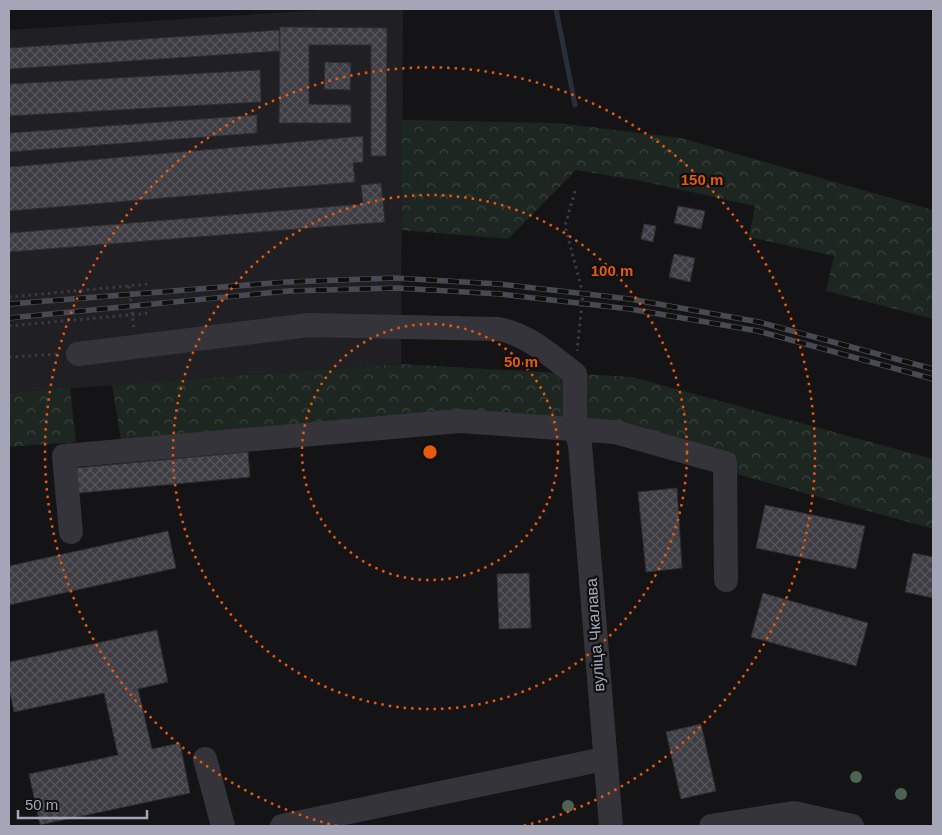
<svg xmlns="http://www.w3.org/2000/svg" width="942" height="835" viewBox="0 0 942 835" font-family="Helvetica,sans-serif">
	<defs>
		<pattern id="forest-crowns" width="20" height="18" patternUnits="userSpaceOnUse" patternTransform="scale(1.25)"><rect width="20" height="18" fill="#1d2620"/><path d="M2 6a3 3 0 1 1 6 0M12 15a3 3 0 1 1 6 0" fill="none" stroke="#3b423e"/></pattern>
		<pattern id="building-cross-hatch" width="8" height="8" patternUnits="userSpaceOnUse" patternTransform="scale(1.25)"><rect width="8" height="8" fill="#3e3d43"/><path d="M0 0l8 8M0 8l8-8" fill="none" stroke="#57565c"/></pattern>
	</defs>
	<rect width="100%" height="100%" fill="#141416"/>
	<!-- built -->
	<path fill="#201f23" d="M338,9H403L401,364L9,393V30Z"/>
	<!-- forest -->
	<g fill="url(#forest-crowns)">
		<path d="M402,120L558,123L681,138L933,210V319L826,291L834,256L749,237L755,206L646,182L576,170L508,239L402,230Z"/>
		<path d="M401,364L632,377L933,459V529L597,435L435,428L121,440L112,385Z"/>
		<path d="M70,388L76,442L9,447V393Z"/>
	</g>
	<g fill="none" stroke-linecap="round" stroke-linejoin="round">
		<!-- stream -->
		<path stroke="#292f3a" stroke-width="5" d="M556,9L575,105"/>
	</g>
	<!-- building -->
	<g fill="url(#building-cross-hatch)" stroke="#2e2d32">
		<path d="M280,27L387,28L386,156H371V45H309V104L351,105V123H279Z"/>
		<path d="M279,30L280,51L9,69V48Z"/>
		<path d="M325,62L351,63L350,90L324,89Z"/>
		<path d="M260,70L261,102L9,116V84Z"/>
		<path d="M257,115V133L9,152V133Z"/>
		<path d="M363,136V162L353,163L355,182L9,211V167Z"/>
		<path d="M381,183L385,222L9,252V233L363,204L361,185Z"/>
		<path d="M678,206L705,211L701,229L674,223Z"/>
		<path d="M644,224L656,226L653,242L641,239Z"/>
		<path d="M674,254L695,258L690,282L669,277Z"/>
		<path d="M248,452L250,477L79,493L76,468Z"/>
		<path d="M677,488L682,568L646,572L638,492Z"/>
		<path d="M765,505L865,526L856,569L756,548Z"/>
		<path d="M168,531L176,568L9,605V566Z"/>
		<path d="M913,553L933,557V598L905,592Z"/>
		<path d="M529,573L531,628L499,629L497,574Z"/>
		<path d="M763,593L868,623L856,666L751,637Z"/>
		<path d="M157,630L168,682L138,689L152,749L180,743L190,793L40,825L29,774L118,755L104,693L14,712L9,688V662Z"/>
		<path d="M701,724L716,791L681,799L666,732Z"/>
	</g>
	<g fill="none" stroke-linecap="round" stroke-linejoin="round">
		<!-- path -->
		<g stroke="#3a3b42" stroke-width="3" stroke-dasharray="2.5 4" stroke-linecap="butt">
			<path d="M575,191L565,226L583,294L577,351"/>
			<path d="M129,286L134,328"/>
			<path d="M9,297L149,284"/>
			<path d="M9,326L151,313"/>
			<path d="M9,357L59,354"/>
		</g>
		<!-- minor -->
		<g stroke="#35343b" stroke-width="24">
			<path d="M78,354L309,325L498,329C528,334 551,356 575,374V430L580,444L611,826"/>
			<path d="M71,532L64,456L460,421L615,432L725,463L726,580"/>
			<path d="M205,759L223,826"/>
			<path d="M282,826L604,759"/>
			<path d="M711,826L794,813L852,826"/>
		</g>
		<!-- rail casing -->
		<g stroke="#494952" stroke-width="5.5">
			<g id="rail">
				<path d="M9,304L286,282L394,278L499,284L630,299L759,322L933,369"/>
				<path d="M9,318L288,291L396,288L500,294L630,309L758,331L933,379"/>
			</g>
		</g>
		<!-- rail -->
		<use href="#rail" stroke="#0f0f10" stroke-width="4" stroke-dasharray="11" stroke-linecap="butt"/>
	</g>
	<!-- trees -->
	<g fill="#4c6353">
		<circle cx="856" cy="777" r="6"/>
		<circle cx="901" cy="794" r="6"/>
		<circle cx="568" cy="806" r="6"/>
	</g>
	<!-- distance rings -->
	<g fill="none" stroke="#e8590c" stroke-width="2.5" stroke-dasharray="2.5 5">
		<circle cx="430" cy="452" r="128"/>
		<circle cx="430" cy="452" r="257"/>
		<path d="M337 826A385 385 0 1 1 523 826"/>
	</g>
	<g text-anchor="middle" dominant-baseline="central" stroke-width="4.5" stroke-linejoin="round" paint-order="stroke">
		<!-- street labels -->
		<g font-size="16" fill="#a4a6b7" stroke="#0f0f10">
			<text transform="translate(595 635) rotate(-94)">вуліца Чкалава</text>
		</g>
	</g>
	<circle cx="430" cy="452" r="8" fill="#e8590c" stroke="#0f0f10" stroke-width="2.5"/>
	<g font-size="15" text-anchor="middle" font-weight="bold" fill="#e8590c" stroke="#0f0f10" stroke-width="4.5" stroke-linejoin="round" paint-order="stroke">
		<text x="702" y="185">150 m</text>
		<text x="612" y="276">100 m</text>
		<text x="521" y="367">50 m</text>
	</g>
	<!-- border -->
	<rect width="942" height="835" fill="none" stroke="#a4a6b7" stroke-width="20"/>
	<!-- scale -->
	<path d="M18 810v8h129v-8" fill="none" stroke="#a4a6b7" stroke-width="2.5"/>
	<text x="25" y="810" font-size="15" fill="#a4a6b7" stroke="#0f0f10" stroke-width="4" paint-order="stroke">50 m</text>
</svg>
